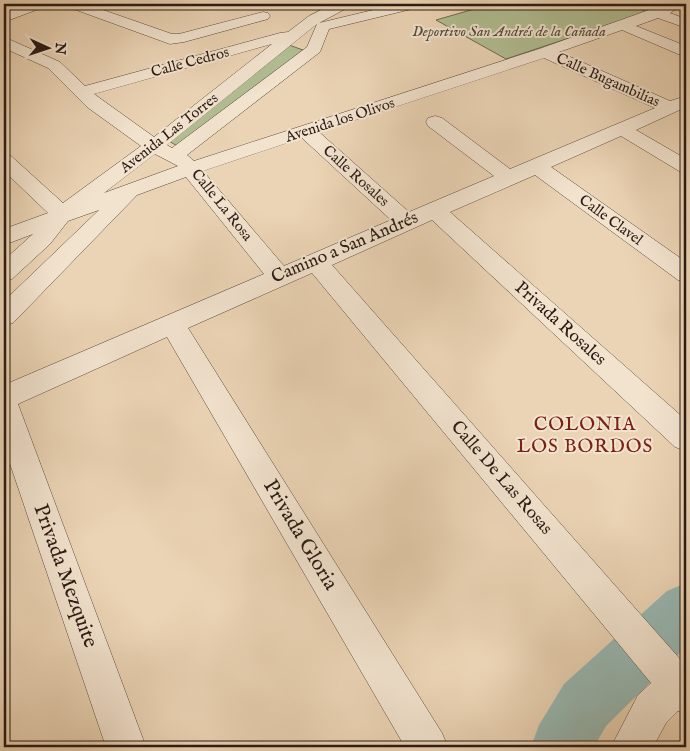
<svg xmlns="http://www.w3.org/2000/svg" width="690" height="751" viewBox="0 0 690 751" font-family="'IM FELL English',serif">
	<rect width="100%" height="100%" fill="#ebd4b5"/>
	<filter id="stains"><feTurbulence type="fractalNoise" baseFrequency=".004" numOctaves="4"/><feColorMatrix values="0 0 0 0 .2 0 0 0 0 .09 0 0 0 0 .02 0 0 0 .5 -.17"/></filter>
	<radialGradient id="worn" r=".72"><stop offset=".6" stop-color="#630" stop-opacity="0"/><stop offset="1" stop-color="#630" stop-opacity=".3"/></radialGradient>
	<!-- green -->
	<g fill="#b1be92" stroke="#6e6c54">
		<path d="M492,4H655L640,9L647,12L506,59L436,20Z"/>
		<path d="M289,45L303,50L179,147L167,140Z"/>
	</g>
	<g fill="none" stroke-linecap="round" stroke-linejoin="round">
		<!-- river -->
		<path fill="#98b8b2" fill-rule="evenodd" d="M686,583V647L606,726L594,747H531L539,725L564,684L667,591Z"/>
		<!-- minor casing -->
		<g stroke="#5a493d" stroke-width="1">
			<g id="minor">
				<path d="M27,4H46L44,7L4,22V13Z"/>
				<path d="M66,4H86L172,34H179L263,12L268,13L270,16L268,19L184,42L170,44L68,7Z"/>
				<path d="M333,4H351L349,7L319,23L398,4H422L420,7L329,29L320,52L187,155L194,161L539,49L666,4H684L670,13L686,19V28L658,18L636,26L686,46V55L678,54L622,30L559,52L670,101L686,96V107L636,130L686,159V173L679,171L621,136L551,167L686,262V282L678,280L535,175L450,212L686,420V451L675,447L432,220L332,265L680,659L686,656V714L678,711L666,723L653,747H611L638,695L651,683L312,273L188,328L442,733L448,747H405L167,337L18,404L146,747H106L4,446V385L264,274L186,177L137,195L13,323L4,325V301L99,210L68,221L50,244L12,279L4,281V260L33,234L4,245V229L48,213L4,171V154L11,156L63,203L141,146L87,107L48,68L4,48V37L60,62L85,86L280,33L288,32L309,16ZM317,24L307,47L172,148L167,145ZM272,44L154,137L94,94ZM544,58L655,108L510,169L442,118L435,116L428,118L426,122L428,126L494,176L409,212L319,132ZM302,138L391,220L284,266L203,171ZM155,154L178,166L104,193Z"/>
			</g>
		</g>
		<!-- minor -->
		<use href="#minor" fill="#f2e3cf" fill-rule="evenodd"/>
	</g>
	<g text-anchor="middle" dominant-baseline="central" stroke-width="4" stroke-linejoin="round" paint-order="stroke">
		<!-- far-park labels -->
		<g font-size="15" font-style="italic" fill="#524c3a" stroke="#f2e3cf">
			<text x="509" y="31">Deportivo San Andrés de la Cañada</text>
		</g>
		<!-- far-street labels -->
		<g font-size="15" fill="#2a1b15" stroke="#f2e3cf">
			<text transform="translate(190 62) rotate(-15)">Calle Cedros</text>
			<text transform="translate(608 80) rotate(24)">Calle Bugambilias</text>
			<text transform="translate(340 120) rotate(-18)">Avenida los Olivos</text>
			<text transform="translate(169 133) rotate(-38)">Avenida Las Torres</text>
			<text transform="translate(356 176) rotate(42)">Calle Rosales</text>
			<text transform="translate(222 205) rotate(51)">Calle La Rosa</text>
			<text transform="translate(611 220) rotate(36)">Calle Clavel</text>
		</g>
		<!-- street labels -->
		<g font-size="18" fill="#2a1b15" stroke="#f2e3cf">
			<text transform="translate(345 248) rotate(-23)">Camino a San Andrés</text>
			<text transform="translate(560 324) rotate(42)">Privada Rosales</text>
			<text transform="translate(501 478) rotate(49)">Calle De Las Rosas</text>
		</g>
		<!-- neighbourhood labels -->
		<g font-size="19" letter-spacing="1" fill="#7a1f14" stroke="#f2e3cf">
			<text x="585" y="425">COLONIA<tspan x="585" dy="22">LOS BORDOS</tspan></text>
		</g>
		<!-- near-street labels -->
		<g font-size="21" fill="#2a1b15" stroke="#f2e3cf">
			<text transform="translate(300 535) rotate(59)">Privada Gloria</text>
			<text transform="translate(65 576) rotate(70)">Privada Mezquite</text>
		</g>
	</g>
	<!-- margin -->
	<rect width="690" height="751" fill="none" stroke="#ebd4b5" stroke-width="20"/>
	<rect x="5" y="5" width="680" height="741" fill="none" stroke="#2a1b15" stroke-width="2.5"/>
	<rect x="10" y="10" width="670" height="731" fill="none" stroke="#2a1b15"/>
	<!-- north arrow -->
	<g transform="translate(48 48) rotate(93)" stroke="#f2e3cf" stroke-width="4" paint-order="stroke">
	<path d="M0-4L9 19L0 12L-9 19Z" fill="#2a1b15"/>
	<text y="-8" font-size="14" font-weight="bold" text-anchor="middle" fill="#2a1b15">N</text>
	</g>
	<rect width="100%" height="100%" filter="url(#stains)"/>
	<rect width="100%" height="100%" fill="url(#worn)"/>
</svg>
